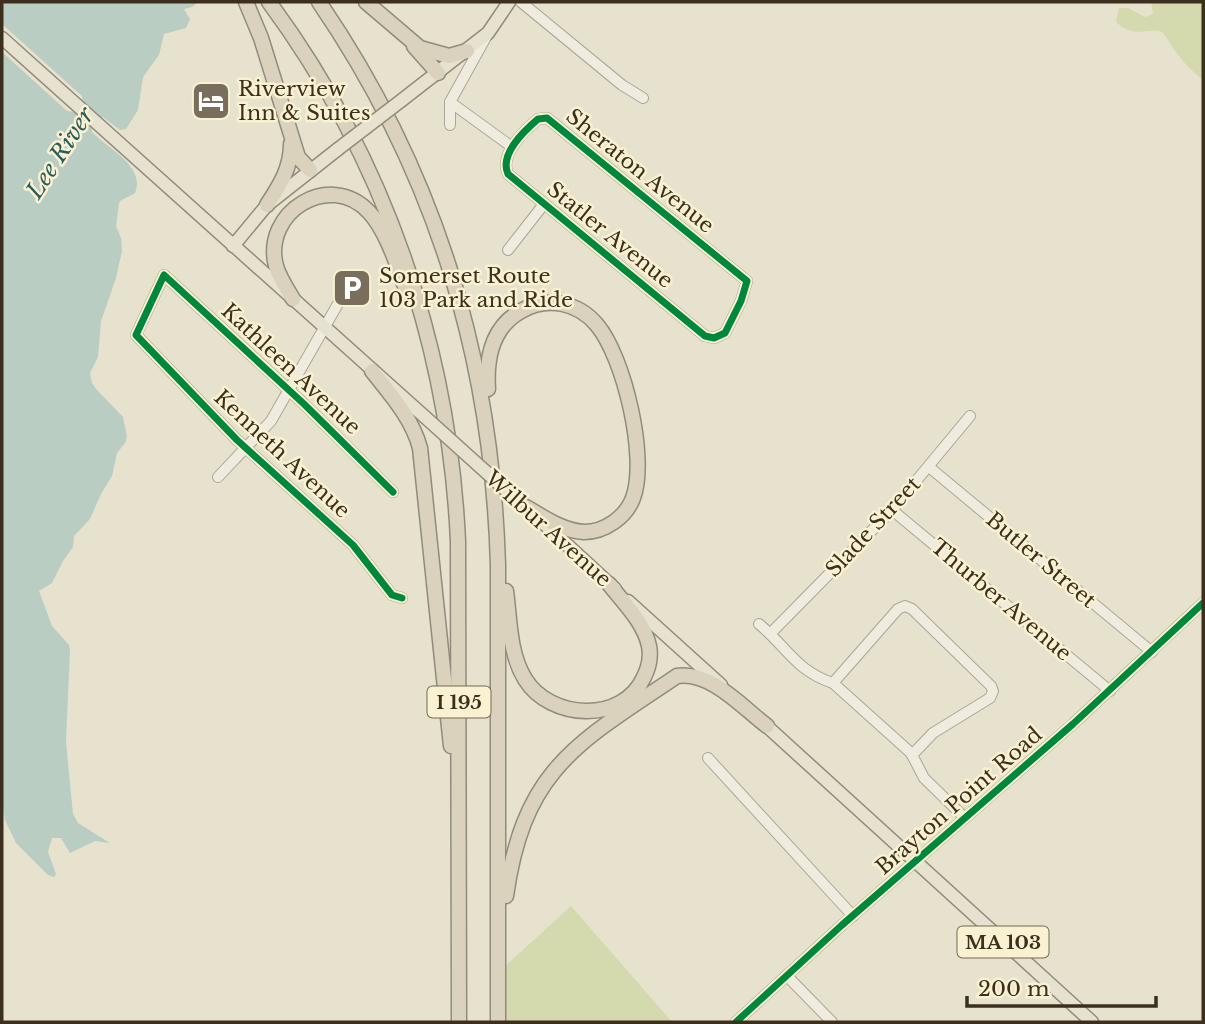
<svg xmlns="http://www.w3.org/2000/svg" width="1205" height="1024" viewBox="0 0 1205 1024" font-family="'Libre Baskerville',serif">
	<rect width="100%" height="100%" fill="#e7e2cd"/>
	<!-- green -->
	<g fill="#d4d9ae">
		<path d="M1151,2H1203V80C1193,72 1184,63 1176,52C1171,46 1168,38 1163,33C1152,25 1137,41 1116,22L1119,8H1128L1145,17L1153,14Z"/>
		<path d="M571,906L672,1022H492V978Z"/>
	</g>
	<!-- water -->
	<path fill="#b9cdc2" d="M2,2H198L192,7L184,9L190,19L186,28L164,34L159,55L143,77L138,110L126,129L120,130L103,117C94,118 91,124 92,132C108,149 146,166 135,193L120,201L119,204L116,226L121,238L122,251L116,278L101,321L98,357L90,373L92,383L97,390L123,417L127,437L125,443L117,453L112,476L101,494L90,519L74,536L73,547L63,561L52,583L39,591L52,626L69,645L70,651L66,742L73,814L78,823L110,843L95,841L70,853L61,838H52L48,852L56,874L54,877L48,875L16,843L5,820L2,802V52L67,111L76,112L83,104L82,96L2,24Z"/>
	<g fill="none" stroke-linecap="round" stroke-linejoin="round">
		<!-- minor casing -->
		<g stroke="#aca696" stroke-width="12">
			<g id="minor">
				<path d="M521,2L622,85L643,98"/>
				<path d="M450,102L512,147"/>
				<path d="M547,118L747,281L741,301L725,333L714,338L705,336L508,174C499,154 524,131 538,119Z"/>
				<path d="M450,125V102L486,37"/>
				<path d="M508,250L544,204"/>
				<path d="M929,467L1152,652"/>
				<path d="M218,477L271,421L347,288"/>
				<path d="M393,492L304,404L164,275L136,335L237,440L353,545L392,595L402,598"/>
				<path d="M892,510L1110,691"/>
				<path d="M759,624C787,647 796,671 833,683L911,753L924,778L965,818"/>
				<path d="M770,634L892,510L970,416"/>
				<path d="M833,683L898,609L905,606L912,609L991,686L993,691L990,698L933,733L912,755"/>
				<path d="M708,758L853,916"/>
				<path d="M787,976L832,1022"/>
				<path d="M736,1022L842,925L1073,724L1203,603"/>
			</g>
		</g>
		<!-- major casing -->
		<g stroke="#928b7d" stroke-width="15">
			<g id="major">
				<path d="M2,38L425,417"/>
				<path d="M402,100L488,33L509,2"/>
				<path d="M233,246L267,205L338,149"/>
				<path d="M538,518L615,589"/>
				<path d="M628,601L721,685"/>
				<path d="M761,721L1092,1022"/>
			</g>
		</g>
		<!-- highway casing -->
		<g stroke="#928b7d" stroke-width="17">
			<g id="highway">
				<path d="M246,2L261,38L298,157L310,170"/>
				<path d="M269,2C385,159 449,346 458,541L459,1022"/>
				<path d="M319,2C436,173 492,359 498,565V1022"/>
				<path d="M366,2L420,48L449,56L467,51"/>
				<path d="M414,46L438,73"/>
				<path d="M267,205C280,185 291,168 291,144"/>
				<path d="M293,299C287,289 279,277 276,266C262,212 330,170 369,212C388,232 400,274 410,300"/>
				<path d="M372,371C391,395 412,418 420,448L451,746"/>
				<path d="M488,389C486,359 492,327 521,311C547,296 578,302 597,325C624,357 648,458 633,498C626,517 605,532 584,532C563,531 543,517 526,507"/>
				<path d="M506,591C510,620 509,653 525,679C550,720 623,724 644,677C649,667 651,656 649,646C644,622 623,602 609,584"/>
				<path d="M506,896C524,768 578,743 677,676C711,671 742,707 767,726"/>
			</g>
		</g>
		<!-- minor -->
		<use href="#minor" stroke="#efebdf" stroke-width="10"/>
		<!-- major -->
		<use href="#major" stroke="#e7e2d0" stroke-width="12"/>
		<!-- highway -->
		<use href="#highway" stroke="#dad2bd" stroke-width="14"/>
		<!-- major-bridge casing -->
		<g stroke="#928b7d" stroke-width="15" stroke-linecap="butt">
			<g id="major-bridge">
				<path d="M338,149L402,100"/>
				<path d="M425,417L517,500"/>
			</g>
		</g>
		<!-- major-bridge -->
		<use href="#major-bridge" stroke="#e7e2d0" stroke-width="12"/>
		<!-- cycleway casing -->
		<g stroke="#f9f1d2" stroke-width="11">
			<g id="cycleway">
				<path d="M547,118L747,281L741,301L725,333L714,338L705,336L508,174C499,154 524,131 538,119Z"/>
				<path d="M393,492L304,404L164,275L136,335L237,440L353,545L392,595L402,598"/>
				<path d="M736,1022L842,925L1073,724L1203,603"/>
			</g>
		</g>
		<!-- cycleway -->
		<use href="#cycleway" stroke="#00873e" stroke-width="7"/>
	</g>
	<!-- icons -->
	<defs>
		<g id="hotel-square" transform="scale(2.0125)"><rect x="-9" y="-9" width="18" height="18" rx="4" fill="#786e5b" stroke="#f9f1d2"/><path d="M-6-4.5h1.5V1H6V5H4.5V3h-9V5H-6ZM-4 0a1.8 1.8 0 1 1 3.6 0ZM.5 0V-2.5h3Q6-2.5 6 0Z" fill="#fff"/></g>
		<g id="parking-square" transform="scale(2.0125)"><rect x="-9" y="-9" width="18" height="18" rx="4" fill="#786e5b" stroke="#f9f1d2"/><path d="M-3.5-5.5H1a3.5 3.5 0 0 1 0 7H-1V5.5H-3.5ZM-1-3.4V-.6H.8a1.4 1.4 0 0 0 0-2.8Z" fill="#fff"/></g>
	</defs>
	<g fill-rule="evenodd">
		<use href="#hotel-square" x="211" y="101"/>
		<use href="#parking-square" x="352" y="288"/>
	</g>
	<g text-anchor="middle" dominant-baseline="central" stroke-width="5" stroke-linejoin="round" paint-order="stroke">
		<!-- shield labels -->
		<g fill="#f9f1d2" stroke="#756953" stroke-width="2">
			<rect x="427.5" y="686.5" width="63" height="31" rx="5"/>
			<rect x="957.5" y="926.5" width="91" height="31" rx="5"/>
		</g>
		<g font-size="19" font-weight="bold" fill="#3c2f1d">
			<text x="459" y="702">I 195</text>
			<text x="1003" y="942">MA 103</text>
		</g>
		<!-- poi labels -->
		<g font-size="21" fill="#3c2f1d" stroke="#f9f1d2" text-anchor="start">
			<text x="238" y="89">Riverview<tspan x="238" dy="24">Inn &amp; Suites</tspan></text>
			<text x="379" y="276">Somerset Route<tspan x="379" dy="24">103 Park and Ride</tspan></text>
		</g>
		<!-- street labels -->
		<g font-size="21" fill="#3c2f1d" stroke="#f9f1d2">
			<text transform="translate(640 171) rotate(39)">Sheraton Avenue</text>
			<text transform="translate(610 235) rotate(39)">Statler Avenue</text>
			<text transform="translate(291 369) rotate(43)">Kathleen Avenue</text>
			<text transform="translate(282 454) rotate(43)">Kenneth Avenue</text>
			<text transform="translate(873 527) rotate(-47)">Slade Street</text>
			<text transform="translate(548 529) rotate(42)">Wilbur Avenue</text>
			<text transform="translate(1041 560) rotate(40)">Butler Street</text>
			<text transform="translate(1001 600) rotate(40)">Thurber Avenue</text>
			<text transform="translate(959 801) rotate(-41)">Brayton Point Road</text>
		</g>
		<!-- water labels -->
		<g font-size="23" font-style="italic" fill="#2a5c5d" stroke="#f9f1d2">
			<text transform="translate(60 153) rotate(-57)">Lee River</text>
		</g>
	</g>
	<!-- border -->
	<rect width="1205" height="1024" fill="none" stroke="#3c2f1d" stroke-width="7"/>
	<!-- scale -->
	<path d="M967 996v10h189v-10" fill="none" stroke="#3c2f1d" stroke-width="3.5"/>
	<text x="978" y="996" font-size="21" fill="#3c2f1d" stroke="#f9f1d2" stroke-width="5" paint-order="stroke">200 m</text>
</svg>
